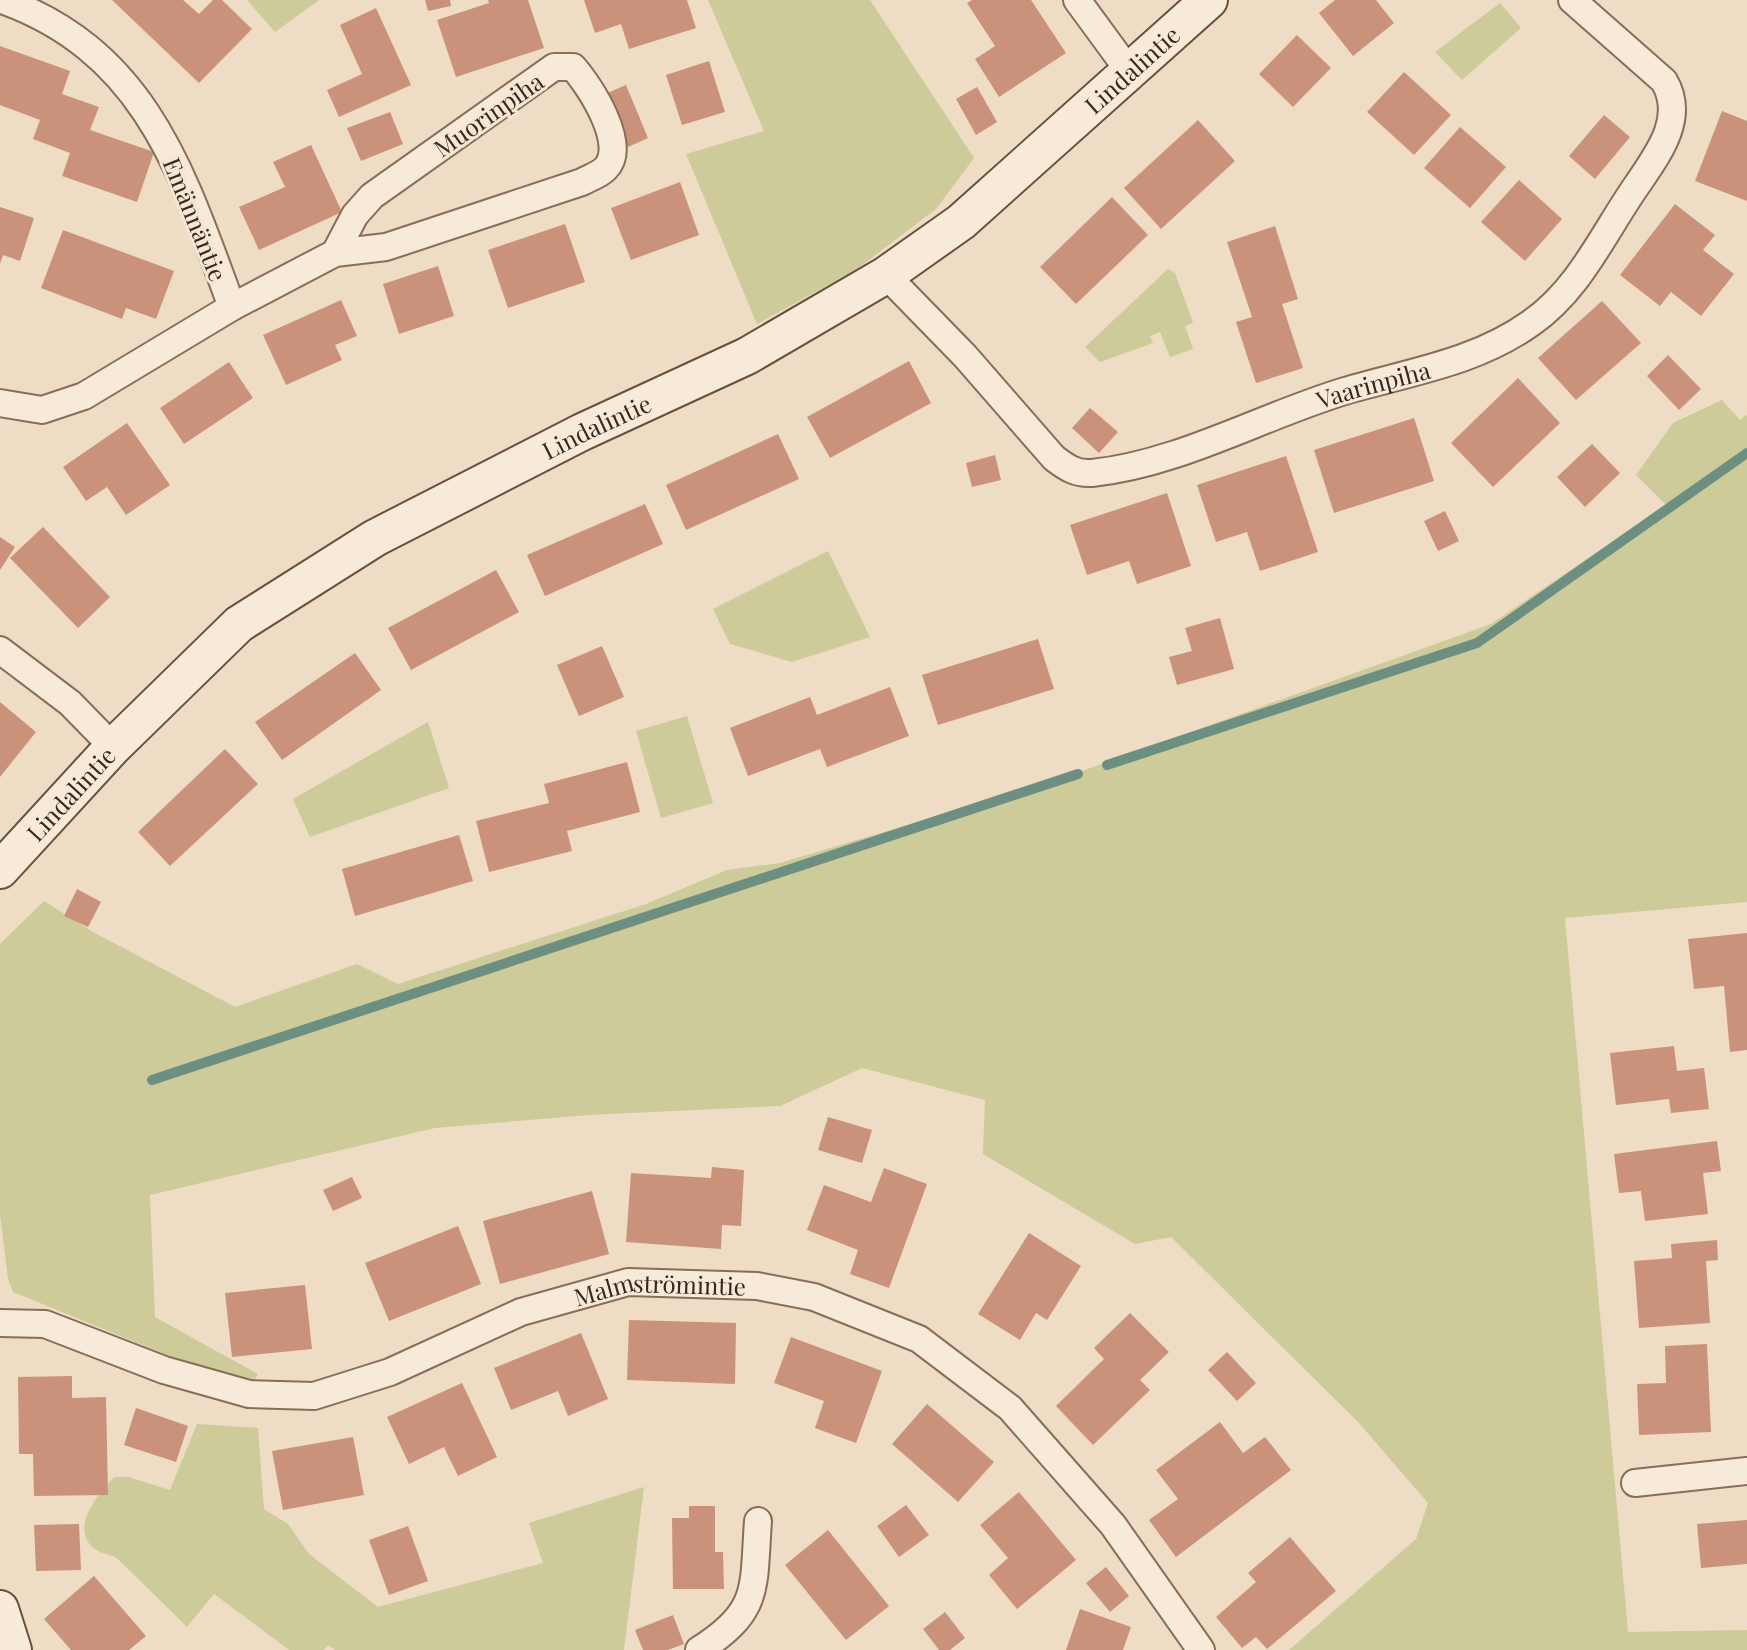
<svg xmlns="http://www.w3.org/2000/svg" width="1747" height="1650" viewBox="0 0 1747 1650" font-family="'Playfair Display',serif">
	<rect width="100%" height="100%" fill="#eedcc5"/>
	<!-- green -->
	<g fill="#cccb99">
		<path d="M247,0H319L275,32Z"/>
		<path d="M708,0H870L974,158L936,209L857,269L757,324L686,154L764,131Z"/>
		<path d="M1500,3L1521,28L1462,80L1435,52Z"/>
		<path d="M1168,269L1175,273L1193,323L1185,326L1193,349L1170,357L1160,332L1150,336L1153,343L1100,362L1085,347Z"/>
		<path d="M1722,400L1740,420L1747,415V902L1565,918L1628,1632L1747,1630V1650H1289L1416,1539L1428,1503L1358,1422L1171,1237L1135,1244L983,1154L985,1100L862,1068L780,1106L588,1115L435,1128L150,1195L155,1317L258,1374L253,1382L206,1371L13,1292L8,1279L0,1214V944L44,901L93,932L235,1007L357,964L398,984L646,904L727,870L780,863L1057,780L1491,624L1666,505L1636,475L1673,423Z"/>
		<path d="M828,551L870,637L792,662L730,644L713,609Z"/>
		<path d="M687,716L713,803L661,818L636,731Z"/>
		<path d="M428,722L449,788L310,837L293,799Z"/>
		<path d="M197,1424L258,1428L264,1509L288,1524L309,1554L378,1607L543,1563L529,1523L644,1487L624,1650H335L328,1645L324,1650H289L214,1594L187,1627C165,1605 142,1583 120,1561C113,1554 106,1555 98,1551C66,1532 98,1494 114,1477H128L170,1490Z"/>
	</g>
	<g fill="none" stroke-linecap="round" stroke-linejoin="round">
		<!-- stream -->
		<g stroke="#6d8f82" stroke-width="10">
			<path d="M1107,765L1477,643L1747,453"/>
			<path d="M152,1080L1078,774"/>
		</g>
	</g>
	<!-- building -->
	<g fill="#cb927b">
		<path d="M112,0H183L199,14L213,0H222L252,29L199,83Z"/>
		<path d="M425,0H450L451,6L428,11Z"/>
		<path d="M488,0H528L544,48L456,77L437,20L489,3Z"/>
		<path d="M584,0H687L696,28L629,49L621,24L595,33Z"/>
		<path d="M972,0H1031L1066,53L999,97L975,59L995,46L967,3Z"/>
		<path d="M1335,0H1376L1394,23L1353,56L1319,13Z"/>
		<path d="M376,8L411,85L339,117L327,90L362,74L340,25Z"/>
		<path d="M1297,35L1331,68L1293,107L1259,74Z"/>
		<path d="M0,46L70,71L62,94L99,107L90,130L154,152L137,202L62,176L70,153L33,139L40,120L0,105Z"/>
		<path d="M709,61L725,112L682,125L666,75Z"/>
		<path d="M1404,72L1451,115L1414,155L1367,112Z"/>
		<path d="M626,85L648,138L628,147L605,94Z"/>
		<path d="M977,87L997,122L976,135L956,99Z"/>
		<path d="M1722,111L1747,121V201L1695,181Z"/>
		<path d="M390,112L403,144L361,161L347,128Z"/>
		<path d="M1604,115L1630,137L1595,179L1569,156Z"/>
		<path d="M1198,120L1235,161L1161,229L1124,188Z"/>
		<path d="M1460,127L1506,167L1470,208L1424,168Z"/>
		<path d="M311,145L342,212L259,250L239,207L285,187L273,162Z"/>
		<path d="M1519,180L1562,219L1525,261L1481,222Z"/>
		<path d="M680,182L699,235L631,260L611,208Z"/>
		<path d="M1112,197L1148,235L1076,304L1040,267Z"/>
		<path d="M1675,204L1715,235L1703,250L1734,274L1701,316L1671,292L1660,306L1620,275Z"/>
		<path d="M0,207L34,218L20,261L3,255L0,264Z"/>
		<path d="M565,224L585,282L508,308L488,250Z"/>
		<path d="M1275,226L1298,299L1282,304L1303,368L1256,383L1236,322L1252,317L1227,242Z"/>
		<path d="M63,230L174,271L156,319L126,308L122,319L41,288Z"/>
		<path d="M438,266L454,316L399,334L383,284Z"/>
		<path d="M341,300L357,336L335,345L342,360L286,385L263,335Z"/>
		<path d="M1602,301L1641,343L1576,400L1538,358Z"/>
		<path d="M1668,355L1701,389L1679,410L1647,376Z"/>
		<path d="M909,361L931,403L830,458L807,417Z"/>
		<path d="M229,362L253,398L184,444L160,408Z"/>
		<path d="M1518,378L1560,423L1493,487L1451,443Z"/>
		<path d="M1090,408L1118,432L1099,453L1072,428Z"/>
		<path d="M1414,418L1434,481L1334,513L1314,450Z"/>
		<path d="M127,423L170,485L126,515L107,487L86,501L63,467Z"/>
		<path d="M778,434L799,479L686,530L666,485Z"/>
		<path d="M1592,444L1620,473L1585,507L1557,477Z"/>
		<path d="M995,455L1001,480L972,487L966,463Z"/>
		<path d="M1286,456L1318,552L1260,571L1247,532L1216,542L1197,485Z"/>
		<path d="M1167,493L1191,566L1137,584L1129,561L1087,575L1070,525Z"/>
		<path d="M645,504L663,544L545,596L527,555Z"/>
		<path d="M1445,511L1459,541L1438,551L1424,521Z"/>
		<path d="M43,527L110,597L78,628L10,558Z"/>
		<path d="M0,537L15,547L0,570Z"/>
		<path d="M496,570L519,612L411,670L388,628Z"/>
		<path d="M1220,618L1234,669L1177,685L1169,657L1192,651L1185,628Z"/>
		<path d="M1038,639L1054,689L938,725L922,675Z"/>
		<path d="M602,646L624,697L579,716L557,665Z"/>
		<path d="M355,653L381,690L282,760L255,722Z"/>
		<path d="M890,687L909,736L827,767L820,749L748,776L730,728L810,697L817,715Z"/>
		<path d="M0,702L36,732L0,777Z"/>
		<path d="M225,749L258,784L170,866L138,832Z"/>
		<path d="M627,762L640,812L567,831L572,851L489,872L476,821L549,803L544,784Z"/>
		<path d="M459,835L473,881L355,916L342,869Z"/>
		<path d="M77,889L101,902L88,927L64,916Z"/>
		<path d="M1747,933V1050L1730,1052L1724,986L1694,989L1688,939Z"/>
		<path d="M1674,1046L1677,1071L1704,1068L1709,1109L1671,1113L1669,1099L1616,1105L1610,1053Z"/>
		<path d="M828,1117L872,1130L862,1163L818,1150Z"/>
		<path d="M1717,1141L1721,1171L1703,1173L1708,1214L1645,1221L1641,1191L1619,1193L1614,1154Z"/>
		<path d="M712,1167L744,1170L741,1226L722,1225L721,1249L626,1242L631,1173L711,1178Z"/>
		<path d="M884,1168L927,1184L889,1288L850,1274L858,1250L807,1230L824,1185L871,1202Z"/>
		<path d="M352,1177L362,1198L333,1211L323,1190Z"/>
		<path d="M592,1191L609,1254L500,1284L483,1221Z"/>
		<path d="M458,1226L481,1284L389,1321L365,1263Z"/>
		<path d="M1029,1233L1081,1266L1047,1320L1036,1313L1020,1340L978,1314Z"/>
		<path d="M1717,1240L1718,1260L1706,1261L1710,1323L1639,1328L1634,1261L1672,1258L1671,1244Z"/>
		<path d="M305,1285L312,1349L232,1357L225,1293Z"/>
		<path d="M1130,1313L1169,1352L1140,1380L1150,1390L1093,1445L1056,1406L1104,1359L1094,1348Z"/>
		<path d="M629,1320L736,1323L735,1384L627,1380Z"/>
		<path d="M581,1333L608,1399L568,1416L558,1391L511,1410L494,1368Z"/>
		<path d="M791,1337L882,1371L856,1443L815,1428L824,1401L774,1383Z"/>
		<path d="M1707,1344L1711,1432L1639,1435L1637,1384L1666,1383L1665,1346Z"/>
		<path d="M1227,1352L1256,1383L1237,1401L1208,1370Z"/>
		<path d="M72,1376V1398L106,1397L108,1495L34,1496L33,1454H19L18,1377Z"/>
		<path d="M462,1383L497,1457L458,1476L444,1447L409,1464L387,1417Z"/>
		<path d="M927,1404L994,1462L958,1502L892,1444Z"/>
		<path d="M136,1408L188,1426L176,1462L124,1445Z"/>
		<path d="M1220,1422L1243,1453L1265,1437L1291,1470L1176,1557L1149,1520L1178,1499L1156,1470Z"/>
		<path d="M353,1437L364,1495L283,1510L272,1451Z"/>
		<path d="M1019,1492L1076,1560L1017,1609L989,1575L1008,1558L980,1525Z"/>
		<path d="M906,1505L929,1535L899,1557L877,1526Z"/>
		<path d="M689,1506H715V1552H723L724,1589H673L672,1518H689Z"/>
		<path d="M1747,1520V1564L1701,1568L1697,1524Z"/>
		<path d="M79,1524L81,1570L36,1571L34,1525Z"/>
		<path d="M408,1526L428,1581L389,1595L369,1540Z"/>
		<path d="M828,1530L889,1606L846,1640L785,1565Z"/>
		<path d="M1290,1537L1336,1591L1267,1649L1256,1637L1242,1648L1216,1617L1256,1582L1248,1573Z"/>
		<path d="M1106,1567L1129,1596L1110,1612L1086,1583Z"/>
		<path d="M94,1576L146,1636L129,1650H71L44,1619Z"/>
		<path d="M1080,1609L1131,1627L1123,1650H1066Z"/>
		<path d="M945,1612L965,1638L950,1650H939L923,1629Z"/>
		<path d="M673,1615L684,1644L668,1650H643L635,1630Z"/>
	</g>
	<g fill="none" stroke-linecap="round" stroke-linejoin="round">
		<!-- street casing -->
		<g stroke="#886d5b" stroke-width="30">
			<g id="street">
				<path d="M1077,0L1129,71"/>
				<path id="s1" d="M886,275L965,356L1054,458C1067,468 1076,474 1092,473C1179,464 1262,416 1345,391C1409,372 1475,363 1531,323C1580,289 1604,232 1637,185C1658,154 1686,118 1664,81L1572,0"/>
				<path d="M232,307L335,253L386,247L582,182C589,178 599,175 605,169C629,146 590,86 573,67H554L372,196L355,215L335,253"/>
				<path d="M0,403L42,410L84,396L232,307C183,175 147,52 2,0"/>
				<path d="M0,650L70,703L113,747"/>
				<path id="s2" d="M0,1323L45,1324L164,1370L249,1394L314,1396L390,1372L521,1312L628,1282L757,1286L814,1297L919,1339L1010,1408L1113,1525L1201,1650"/>
				<path d="M1635,1483L1747,1471"/>
				<path d="M699,1650C761,1611 753,1588 758,1521"/>
			</g>
		</g>
		<!-- secondary casing -->
		<g stroke="#6a4e3e" stroke-width="40">
			<g id="secondary">
				<path id="s3" d="M0,870L113,747L239,624L375,538L582,432L747,356L886,275L961,222L1209,0"/>
				<path d="M0,1609L13,1650"/>
			</g>
		</g>
		<!-- street -->
		<use href="#street" stroke="#f8ead8" stroke-width="26"/>
		<!-- secondary -->
		<use href="#secondary" stroke="#f8ead8" stroke-width="36"/>
	</g>
	<g text-anchor="middle" dominant-baseline="central" stroke-width="6" stroke-linejoin="round" paint-order="stroke">
		<!-- street labels -->
		<g font-size="24" fill="#39281f" stroke="#f5e7d4">
			<text stroke="none"><textPath href="#s3" startOffset="1400">Lindalintie</textPath></text>
			<text transform="translate(488 114) rotate(-35)">Muorinpiha</text>
			<text transform="translate(196 219) rotate(68)">Emännäntie</text>
			<text stroke="none"><textPath href="#s1" startOffset="586">Vaarinpiha</textPath></text>
			<text stroke="none"><textPath href="#s3" startOffset="752">Lindalintie</textPath></text>
			<text stroke="none"><textPath href="#s3" startOffset="104">Lindalintie</textPath></text>
			<text stroke="none"><textPath href="#s2" startOffset="692">Malmströmintie</textPath></text>
		</g>
	</g>
</svg>
